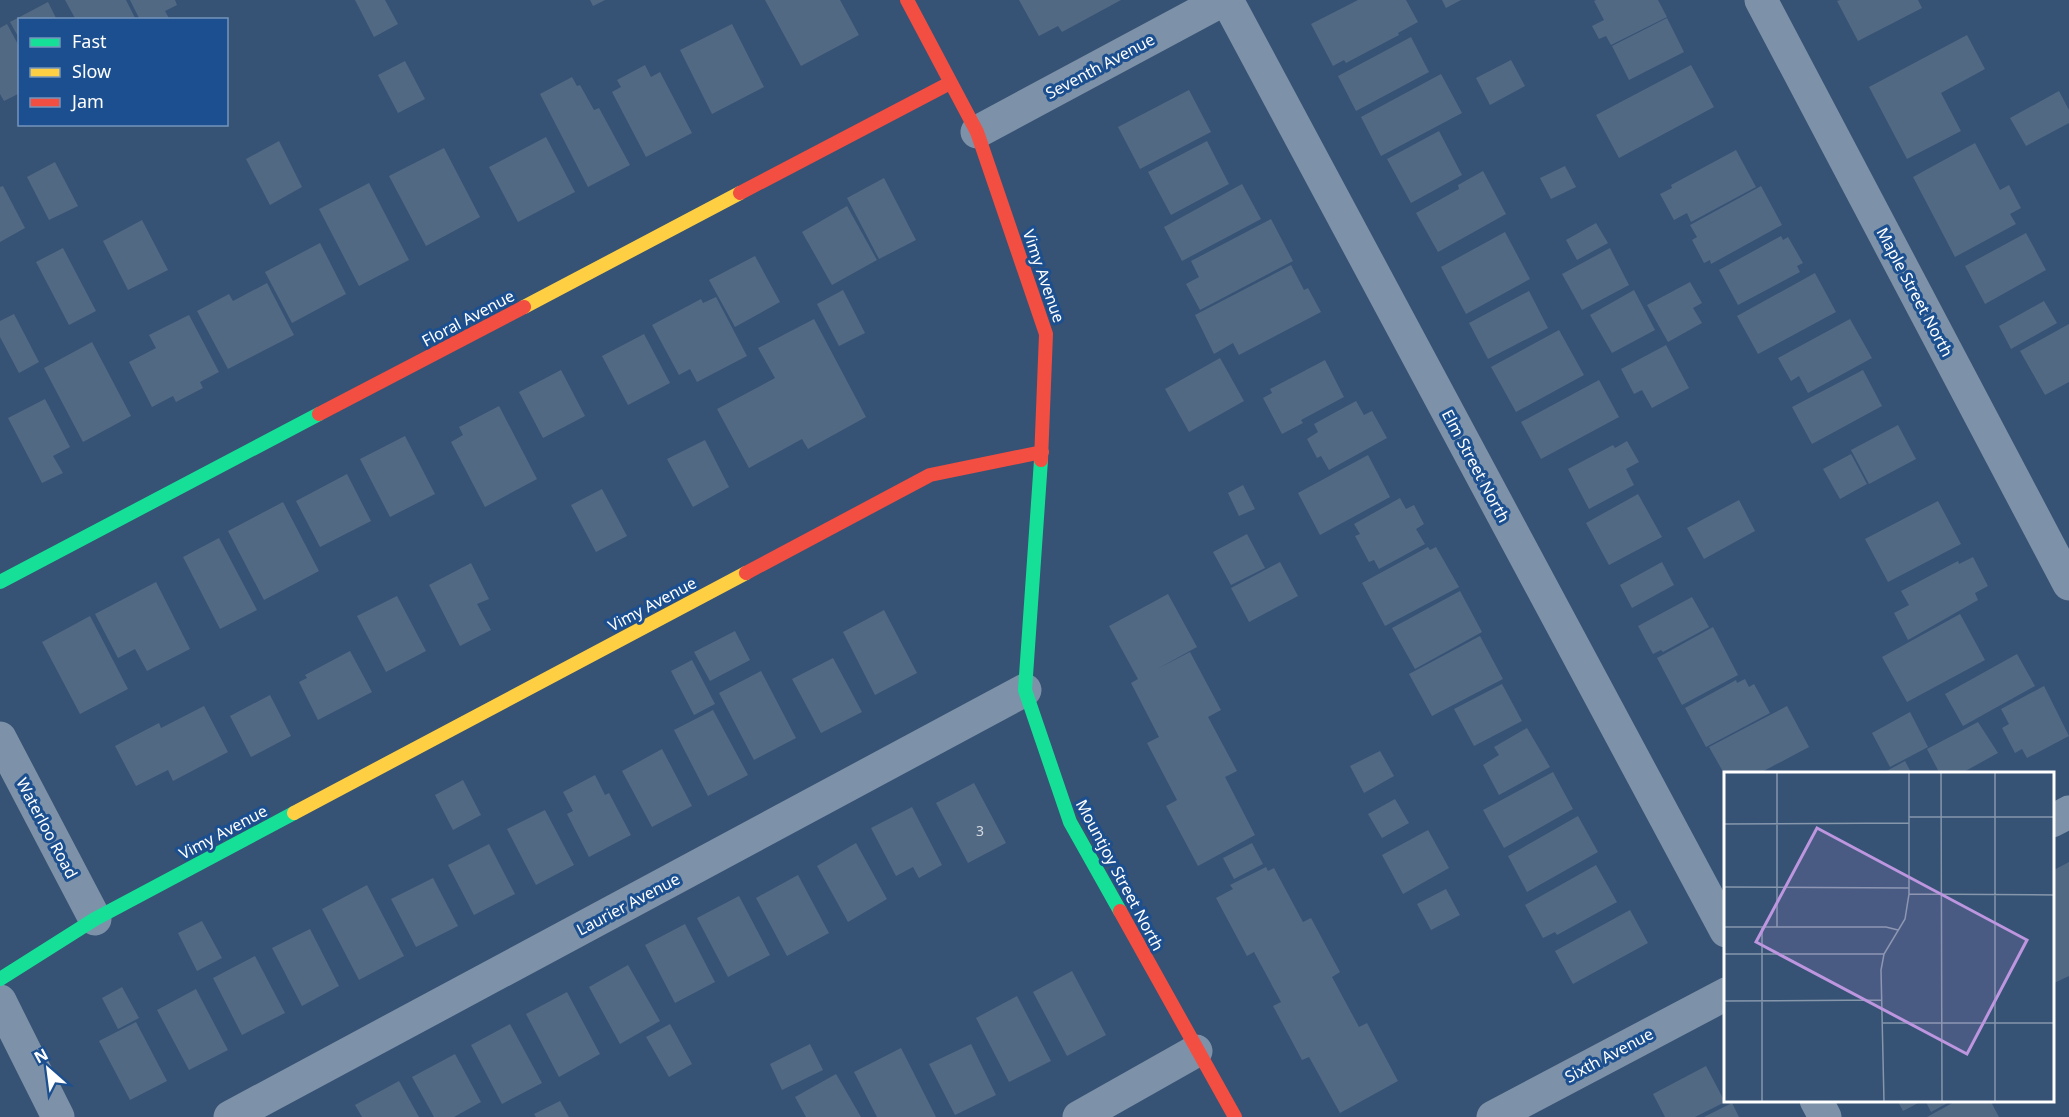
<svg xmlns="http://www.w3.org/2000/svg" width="2069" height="1117" viewBox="0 0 2069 1117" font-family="'Noto Sans',sans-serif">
	<rect width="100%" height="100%" fill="#365274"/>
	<!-- building -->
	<g fill="#526984">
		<path d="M65,0H126L136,20H76Z"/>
		<path d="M130,0H175L177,5L165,11L170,20H140Z"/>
		<path d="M355,0H385L398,24L374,37Z"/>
		<path d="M590,0H605L593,6Z"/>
		<path d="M765,0H840L859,35L801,66Z"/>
		<path d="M1019,0H1121L1062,32L1058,26L1039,36Z"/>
		<path d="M1358,0H1406L1418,22L1398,33L1399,35L1346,63L1344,60L1333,66L1311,24Z"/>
		<path d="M1442,0H1461L1446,8Z"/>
		<path d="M1596,0H1658L1667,17L1611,45L1606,36L1599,39L1592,26L1604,20L1594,1Z"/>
		<path d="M1840,0H1918L1922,8L1858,41L1837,1Z"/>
		<path d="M48,2L57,20H20V40L10,22Z"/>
		<path d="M1667,18L1684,52L1629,80L1612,46Z"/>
		<path d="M7,24L20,48V93L4,101L0,94V28Z"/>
		<path d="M732,24L764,87L712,114L680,50Z"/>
		<path d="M1967,35L1985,69L1941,93L1961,131L1907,159L1869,87Z"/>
		<path d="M1411,37L1429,72L1356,111L1338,76Z"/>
		<path d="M1511,60L1525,86L1490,105L1476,78Z"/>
		<path d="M405,61L425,99L398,113L378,75Z"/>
		<path d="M645,65L651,77L660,72L692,133L646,157L612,92L621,87L617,80Z"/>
		<path d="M1691,65L1714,107L1619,158L1596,115Z"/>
		<path d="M1441,74L1462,113L1381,156L1361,117Z"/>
		<path d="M572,77L577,86L580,85L594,110L599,108L630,165L588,187L540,94Z"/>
		<path d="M1189,90L1211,132L1140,169L1118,127Z"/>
		<path d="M2059,91L2069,110V123L2026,146L2010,118Z"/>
		<path d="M1439,131L1462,175L1411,203L1387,159Z"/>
		<path d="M546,137L575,192L518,222L489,167Z"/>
		<path d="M279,141L302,187L270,205L246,159Z"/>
		<path d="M1207,141L1229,184L1171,215L1148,172Z"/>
		<path d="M1975,143L2000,190L2009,185L2021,208L2010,214L2016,224L1955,257L1913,177Z"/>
		<path d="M444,148L480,217L426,246L389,176Z"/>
		<path d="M1736,150L1756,187L1691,222L1687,213L1674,220L1660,194L1672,188L1671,185Z"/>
		<path d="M55,162L78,206L49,220L27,177Z"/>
		<path d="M1565,166L1576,187L1551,199L1540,178Z"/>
		<path d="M1483,171L1506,214L1438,252L1416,213L1459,189L1458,185Z"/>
		<path d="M884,178L916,240L879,259L847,198Z"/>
		<path d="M369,183L409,260L359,286L319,209Z"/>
		<path d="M1242,184L1261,219L1182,261L1164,227Z"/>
		<path d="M3,186L25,228L0,242V187Z"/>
		<path d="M1761,186L1782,225L1711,264L1710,260L1704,263L1692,240L1697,237L1690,225Z"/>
		<path d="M847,206L877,260L832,285L802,232Z"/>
		<path d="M1271,219L1293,261L1200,310L1186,284L1199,277L1191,261Z"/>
		<path d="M142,220L168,270L128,290L103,241Z"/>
		<path d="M1596,223L1608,243L1577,260L1566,240Z"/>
		<path d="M1505,232L1530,279L1466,314L1441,267Z"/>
		<path d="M2026,233L2046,270L1985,304L1965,266Z"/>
		<path d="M1781,236L1783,240L1788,237L1803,263L1797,266L1800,272L1738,305L1719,270Z"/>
		<path d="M320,243L346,294L292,323L265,272Z"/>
		<path d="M63,248L96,311L69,325L36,262Z"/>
		<path d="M1610,248L1629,285L1582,310L1562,274Z"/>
		<path d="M755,256L780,302L735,327L709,280Z"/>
		<path d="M1291,265L1304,290L1308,288L1321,312L1239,355L1233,343L1214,354L1195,315Z"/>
		<path d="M1815,273L1836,312L1758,354L1737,316Z"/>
		<path d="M1690,282L1702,303L1693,308L1702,323L1668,342L1647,305Z"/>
		<path d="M267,283L294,335L228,369L197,311L229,294L233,301Z"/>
		<path d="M843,290L865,333L839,346L817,304Z"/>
		<path d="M1634,290L1655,330L1612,353L1590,315Z"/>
		<path d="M1529,291L1548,328L1488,359L1469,323Z"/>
		<path d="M716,297L747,356L697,382L690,369L679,375L652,325L701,299L703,303Z"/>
		<path d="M2044,301L2057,323L2011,349L1999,326Z"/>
		<path d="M14,314L39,362L19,373L0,337V321Z"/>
		<path d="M189,315L219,372L200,382L203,388L176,402L173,396L152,407L129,362L156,348L149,335Z"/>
		<path d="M814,319L866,417L808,449L802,439L749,468L717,409L775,378L758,348Z"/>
		<path d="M1850,319L1872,358L1808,393L1799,376L1791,381L1778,358Z"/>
		<path d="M2069,324V382L2045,395L2020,351Z"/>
		<path d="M1559,330L1584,375L1516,412L1491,367Z"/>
		<path d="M644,334L670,383L628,405L602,356Z"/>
		<path d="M92,342L131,416L83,442L44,368Z"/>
		<path d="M1666,345L1689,388L1652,408L1642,390L1634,394L1621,369Z"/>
		<path d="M1220,358L1244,401L1189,432L1165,389Z"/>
		<path d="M1325,360L1344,397L1301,420L1303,423L1282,434L1263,398L1272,393L1270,389Z"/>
		<path d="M561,370L585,416L543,438L519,392Z"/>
		<path d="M1863,370L1882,406L1812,444L1792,407Z"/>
		<path d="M1599,380L1619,417L1541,459L1521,422Z"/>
		<path d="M45,399L70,447L53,456L63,473L42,483L8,418Z"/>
		<path d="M1356,401L1364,415L1372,411L1387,438L1329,470L1321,456L1317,458L1307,439L1318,432L1314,424Z"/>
		<path d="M499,406L537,479L485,507L451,442L463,435L459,427Z"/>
		<path d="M1898,425L1916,459L1869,484L1851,450Z"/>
		<path d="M405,436L435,494L390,517L360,459Z"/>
		<path d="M705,440L729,487L693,507L667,459Z"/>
		<path d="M1627,441L1639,462L1626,469L1634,485L1589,509L1568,469L1613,445L1615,448Z"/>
		<path d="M1851,454L1867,484L1840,499L1823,469Z"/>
		<path d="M1368,455L1390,497L1320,535L1298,493Z"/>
		<path d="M347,474L371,521L320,547L296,501Z"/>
		<path d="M1243,485L1255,509L1239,516L1228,493Z"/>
		<path d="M602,489L627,536L596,552L571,505Z"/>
		<path d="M1638,494L1662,537L1609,565L1586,523Z"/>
		<path d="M1400,498L1406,509L1414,505L1424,524L1416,529L1425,544L1379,569L1374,560L1369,562L1355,536L1360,534L1354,524Z"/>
		<path d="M1739,500L1755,531L1704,559L1687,528Z"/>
		<path d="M1938,501L1961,544L1888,582L1865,539Z"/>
		<path d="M283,502L319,571L264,600L228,531Z"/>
		<path d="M1247,534L1265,568L1231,585L1213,552Z"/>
		<path d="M219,538L257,610L220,629L183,557Z"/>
		<path d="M1428,547L1430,550L1436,547L1459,587L1385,626L1362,583Z"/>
		<path d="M1973,557L1988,586L1975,593L1978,600L1908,640L1894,613L1909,605L1901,591L1958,561L1959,564Z"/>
		<path d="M1280,562L1298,596L1249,622L1231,588Z"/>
		<path d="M1662,562L1674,585L1632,608L1620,585Z"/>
		<path d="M471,563L489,599L477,604L491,630L460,646L429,585Z"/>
		<path d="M156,582L190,649L147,671L135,649L118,658L95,614Z"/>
		<path d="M1460,591L1482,632L1415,669L1392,628Z"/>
		<path d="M1168,594L1197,647L1157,669L1190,652L1221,710L1208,717L1237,771L1225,777L1255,835L1198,866L1166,806L1177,800L1147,743L1159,737L1131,683L1138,679L1109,626Z"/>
		<path d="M397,596L426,651L386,672L357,616Z"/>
		<path d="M1692,597L1709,627L1663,652L1661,650L1653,654L1638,626Z"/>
		<path d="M884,610L917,673L875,695L843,632Z"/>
		<path d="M1960,614L1985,660L1907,702L1882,657Z"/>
		<path d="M90,616L128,689L80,714L42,642Z"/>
		<path d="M1713,627L1738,675L1682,705L1657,658Z"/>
		<path d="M735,631L750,660L710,681L694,652Z"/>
		<path d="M1480,636L1503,679L1432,716L1409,674Z"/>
		<path d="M350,651L372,692L318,720L299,682L307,678L305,675Z"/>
		<path d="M2017,654L2035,686L1963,726L1945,694Z"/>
		<path d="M833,658L862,712L821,733L792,679Z"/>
		<path d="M692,660L715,704L694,715L671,671Z"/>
		<path d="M761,671L796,738L754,760L719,693Z"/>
		<path d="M1745,679L1749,687L1754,684L1770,713L1706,747L1685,708L1736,680L1737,683Z"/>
		<path d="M1502,684L1522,721L1474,746L1454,709Z"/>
		<path d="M2044,686L2069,736L2027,758L2022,749L2015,753L2002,728L2009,724L2001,709Z"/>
		<path d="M270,695L291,736L251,757L230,716Z"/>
		<path d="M204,706L228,752L173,781L168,770L136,786L115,746L159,723L161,728Z"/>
		<path d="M1787,706L1809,747L1758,774H1726V777L1709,747Z"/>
		<path d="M713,710L748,775L708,796L674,730Z"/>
		<path d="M1910,712L1928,747L1890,767L1872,733Z"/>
		<path d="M1978,722L1998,753L1960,774H1940L1927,749Z"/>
		<path d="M1527,728L1550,767L1499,795L1483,765L1499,755L1494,747Z"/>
		<path d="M662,749L692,806L652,827L622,771Z"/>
		<path d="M1380,751L1394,776L1364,793L1350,766Z"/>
		<path d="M1905,761L1912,774H1881Z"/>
		<path d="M1553,772L1573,809L1504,848L1483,810Z"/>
		<path d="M595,775L605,795L609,793L631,835L589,857L567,814L573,811L563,792Z"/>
		<path d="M463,780L481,815L453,830L435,795Z"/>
		<path d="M974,783L1006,843L968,863L936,803Z"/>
		<path d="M1395,799L1409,823L1382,838L1368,814Z"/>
		<path d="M912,807L942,865L919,878L913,867L896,876L871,828Z"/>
		<path d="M545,810L574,865L536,885L507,829Z"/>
		<path d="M1578,816L1598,852L1527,892L1508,856Z"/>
		<path d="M1428,830L1449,868L1403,894L1382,855Z"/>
		<path d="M856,843L887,899L848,922L817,866Z"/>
		<path d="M1252,843L1263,864L1234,879L1223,858Z"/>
		<path d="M489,844L515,894L474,915L448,865Z"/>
		<path d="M2069,862V976L2052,984V871Z"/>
		<path d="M1596,865L1617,902L1557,935L1555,932L1543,938L1525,905Z"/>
		<path d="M1266,867L1268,871L1274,868L1303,922L1311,918L1340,972L1332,977L1359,1027L1367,1023L1398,1081L1340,1113L1309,1057L1302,1060L1273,1006L1281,1002L1254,952L1247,956L1216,898L1233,889L1230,885Z"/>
		<path d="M798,875L829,933L787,956L756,898Z"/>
		<path d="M433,878L458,926L416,947L391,899Z"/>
		<path d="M367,885L404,956L359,980L322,909Z"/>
		<path d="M1446,889L1460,915L1431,930L1417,904Z"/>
		<path d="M739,896L770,955L728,977L697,918Z"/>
		<path d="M1630,910L1648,943L1573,984L1555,951Z"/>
		<path d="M202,921L222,958L197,971L178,933Z"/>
		<path d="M685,924L715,982L675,1003L645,945Z"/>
		<path d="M310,929L339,986L302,1006L272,948Z"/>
		<path d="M255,956L285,1013L242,1035L213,978Z"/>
		<path d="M628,965L660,1021L620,1044L589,987Z"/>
		<path d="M1072,971L1106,1035L1067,1056L1033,992Z"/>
		<path d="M122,987L139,1018L118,1029L102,998Z"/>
		<path d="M196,989L228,1050L189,1070L157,1010Z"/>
		<path d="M567,992L600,1054L559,1077L526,1014Z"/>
		<path d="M1017,996L1051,1061L1009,1082L976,1018Z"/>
		<path d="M136,1022L167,1081L130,1100L99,1041Z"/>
		<path d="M510,1024L542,1083L502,1104L471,1045Z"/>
		<path d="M670,1024L692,1064L669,1077L646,1037Z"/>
		<path d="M810,1044L823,1070L782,1090L770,1064Z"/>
		<path d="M971,1044L996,1095L955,1115L929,1064Z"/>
		<path d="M901,1048L936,1117H877L854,1072Z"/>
		<path d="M455,1054L481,1102L454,1117H434L412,1077Z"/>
		<path d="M1706,1066L1725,1102L1695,1117H1665L1653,1094Z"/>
		<path d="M836,1074L861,1117H806L795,1097Z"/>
		<path d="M399,1081L419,1117H362L355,1105Z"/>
		<path d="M1897,1100H1924L1903,1111Z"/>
		<path d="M1925,1100H1953L1931,1112Z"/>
		<path d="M1958,1100H1990L1999,1117H1927Z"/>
		<path d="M560,1101L569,1117H536L534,1114Z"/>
		<path d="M1732,1103L1739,1117H1704Z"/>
	</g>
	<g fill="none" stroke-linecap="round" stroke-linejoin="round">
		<!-- street -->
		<g stroke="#7d92a8" stroke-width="33">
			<path d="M1227,0L1726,931"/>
			<path d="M1761,0L2069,584"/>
			<path d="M977,132L1223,0"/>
			<path d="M0,738L95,919"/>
			<path d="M2052,821L2069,812"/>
			<path d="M0,1001L58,1117"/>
			<path d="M1816,1100L1825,1117"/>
			<path d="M230,1117L1025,690"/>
			<path d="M1079,1117L1196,1051"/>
			<path d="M1493,1117L1726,994"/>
		</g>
		<!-- fast -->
		<g stroke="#16e098" stroke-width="14">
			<path d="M1041,460L1025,690L1070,822L1120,911"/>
			<path d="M0,582L319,414"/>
			<path d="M0,979L95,919L294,813"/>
		</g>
		<!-- slow -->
		<g stroke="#ffcf43" stroke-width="14">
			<path d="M524,307L740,193"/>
			<path d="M294,813L746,573"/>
		</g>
		<!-- jam -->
		<g stroke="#f24e42" stroke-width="14">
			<path d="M907,0L977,132L1046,334L1041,460"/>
			<path d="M740,193L950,83"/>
			<path d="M319,414L524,307"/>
			<path d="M746,573L930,475L1042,452"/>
			<path d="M1120,911L1235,1117"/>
		</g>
	</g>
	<g text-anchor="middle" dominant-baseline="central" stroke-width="6" stroke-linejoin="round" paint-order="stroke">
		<!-- number labels -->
		<g font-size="14" fill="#d4dae0">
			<text x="980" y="830">3</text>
		</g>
		<!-- street labels -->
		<g font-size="16" fill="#fff" stroke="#1b4f8f">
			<text transform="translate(1100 66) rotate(-28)">Seventh Avenue</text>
			<text transform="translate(1044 276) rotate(71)">Vimy Avenue</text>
			<text transform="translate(1915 292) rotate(62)">Maple Street North</text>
			<text transform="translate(468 318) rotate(-28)">Floral Avenue</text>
			<text transform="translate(1476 466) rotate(62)">Elm Street North</text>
			<text transform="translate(652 604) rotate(-28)">Vimy Avenue</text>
			<text transform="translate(47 828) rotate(62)">Waterloo Road</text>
			<text transform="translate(223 832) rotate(-28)">Vimy Avenue</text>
			<text transform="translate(1120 875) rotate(62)">Mountjoy Street North</text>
			<text transform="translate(628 904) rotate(-28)">Laurier Avenue</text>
			<text transform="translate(1609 1055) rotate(-28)">Sixth Avenue</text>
		</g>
	</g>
	<!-- overview -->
	<g transform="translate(1724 772)">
		<rect width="330" height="330" fill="#365274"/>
		<path fill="none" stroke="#8697ac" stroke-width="1.5" d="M217,0L218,330M271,0V330M185,45H330M0,52L185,51M0,115L185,116M185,122L330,123M0,155H162L174,158M53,155V0M0,182H160M0,229L158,228M159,251H330M38,330V156M160,330L157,198L160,182L181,147L185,122V0"/>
		<path fill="#bd96df" fill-opacity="0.15" stroke="#bd96df" stroke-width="3" d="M93,56L303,168L243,282L32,170Z"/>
		<rect width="330" height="330" fill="none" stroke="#fff" stroke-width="3"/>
	</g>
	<!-- legend -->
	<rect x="18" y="18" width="210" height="108" fill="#1b4f8f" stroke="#7695bc" stroke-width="1.5"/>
	<rect x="30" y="38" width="30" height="9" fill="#16e098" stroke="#7695bc" stroke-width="1.5"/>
	<text x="72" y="48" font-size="18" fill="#ffffff">Fast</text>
	<rect x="30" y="68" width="30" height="9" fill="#ffcf43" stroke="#7695bc" stroke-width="1.5"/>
	<text x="72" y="78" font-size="18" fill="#ffffff">Slow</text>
	<rect x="30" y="98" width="30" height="9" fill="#f24e42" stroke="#7695bc" stroke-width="1.5"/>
	<text x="72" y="108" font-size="18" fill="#ffffff">Jam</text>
	<!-- north arrow -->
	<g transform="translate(48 1069) rotate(332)" stroke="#1b4f8f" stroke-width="4.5" paint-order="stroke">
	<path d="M0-4.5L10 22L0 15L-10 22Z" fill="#ffffff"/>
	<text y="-9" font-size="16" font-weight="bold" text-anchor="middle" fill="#ffffff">N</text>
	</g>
</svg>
